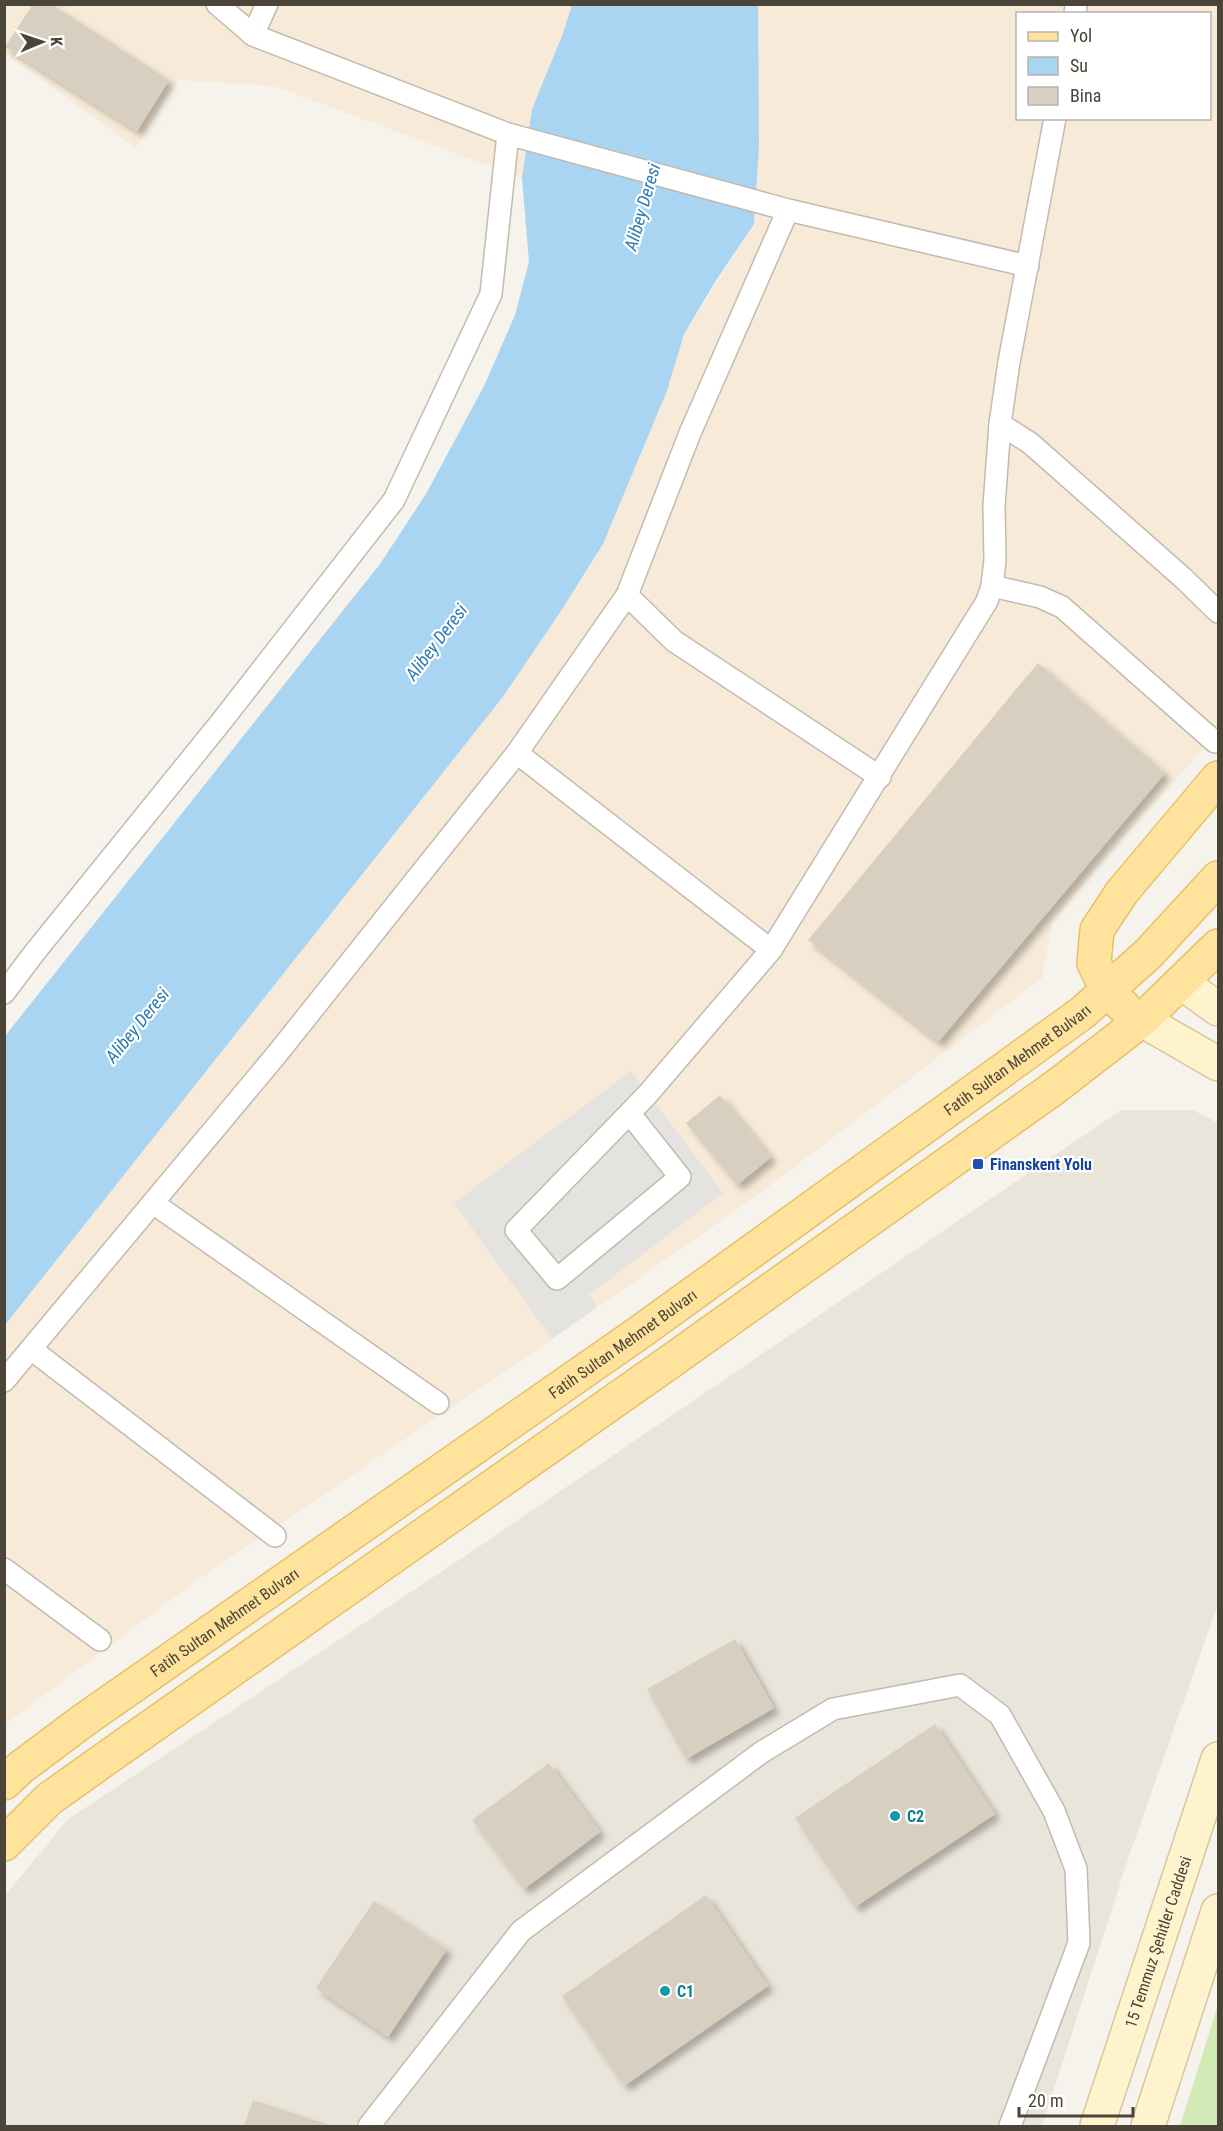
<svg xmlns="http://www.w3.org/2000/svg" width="1223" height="2131" viewBox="0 0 1223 2131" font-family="'Roboto Condensed',sans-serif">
	<defs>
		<filter id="shadow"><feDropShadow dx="5.5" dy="5.5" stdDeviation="3" flood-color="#0004"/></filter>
	</defs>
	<rect width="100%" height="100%" fill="#f6f3ec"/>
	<!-- residential -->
	<path fill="#eae5da" d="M1121,1110H1193L1218,1123V1604L1129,1856L1042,2126H5V1896L67,1820L468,1554Z"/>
	<!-- commercial -->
	<path fill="#f7ead8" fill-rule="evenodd" d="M5,5H1218V733L1138,821L1052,922L1042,978L755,1197L552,1339L189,1586L5,1724V1325L502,698L559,614L603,544L667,391L684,334L754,224L522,178L274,86L178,80L136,148L5,53ZM1018,14H1210V118H1018Z"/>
	<!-- green -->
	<path fill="#d2eab5" d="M1218,2005V2126H1180Z"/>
	<!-- parking -->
	<path fill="#e5e3e0" d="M631,1071L723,1193L589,1295L597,1307L552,1339L454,1203Z"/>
	<!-- water -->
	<path fill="#a9d4f2" d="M572,5H758L759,146L754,224L715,282L684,334L667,391L603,544L559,614L502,698L5,1325V1036L380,564L426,494L485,384L515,315L529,262L522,178L532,109L562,36Z"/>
	<!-- building -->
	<g fill="#d8cfc1" filter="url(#shadow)">
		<path d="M33,4H51L169,80L137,131L5,47Z"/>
		<path d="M1038,663L1165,773L938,1042L808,940Z"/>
		<path d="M720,1095L771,1157L737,1185L686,1123Z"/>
		<path d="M735,1639L774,1708L686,1759L647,1689Z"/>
		<path d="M935,1724L995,1814L855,1907L795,1818Z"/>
		<path d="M549,1763L600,1832L524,1889L472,1820Z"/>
		<path d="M706,1895L768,1986L624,2086L562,1996Z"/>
		<path d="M374,1901L447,1949L388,2037L316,1988Z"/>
		<path d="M253,2100L330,2125V2126H244Z"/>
	</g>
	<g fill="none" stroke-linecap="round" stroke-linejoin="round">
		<!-- service casing -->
		<g stroke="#c2bbae" stroke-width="24">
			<g id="service">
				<path d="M217,4L253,35L508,134L788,210L1028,266"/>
				<path d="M1075,14L1076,4"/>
				<path d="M253,35L267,4"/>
				<path d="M1000,424L1030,443L1183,578L1218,612"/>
				<path d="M992,586L1040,597L1062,607L1215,742"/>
				<path d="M627,595L674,641L880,777"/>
				<path d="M517,753L771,950"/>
				<path d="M4,993L35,952L221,722L394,500L491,294L508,134"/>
				<path d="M630,1114L680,1177L557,1279L516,1230L647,1095L771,950L987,601L992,586L995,560L994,506L1000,424L1009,362L1055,118"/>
				<path d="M153,1203L438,1403"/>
				<path d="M31,1349L275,1536"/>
				<path d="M4,1381L277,1054L517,753L627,595L690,433L788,210"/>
				<path d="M4,1569L100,1640"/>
				<path d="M369,2126L521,1931L762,1752L833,1709L960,1685L1000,1715L1054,1811L1076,1869L1079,1943L1010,2126"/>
			</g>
		</g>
		<!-- secondary casing -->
		<g stroke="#d6c79b" stroke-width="36">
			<g id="secondary">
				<path d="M1182,983L1218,1009"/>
				<path d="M1142,1020L1218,1064"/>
				<path id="s1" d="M1097,2126L1218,1759"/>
				<path d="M1148,2126L1218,1911"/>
			</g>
		</g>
		<!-- primary casing -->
		<g stroke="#e6c16a" stroke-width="36">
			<g id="primary">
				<path d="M1124,1007L1108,992L1094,963L1097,930L1122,892L1218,778"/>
				<path id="s2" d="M4,1783L20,1768L84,1720L640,1332L1082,1013L1148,954L1218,878"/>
				<path d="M4,1844L49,1799L125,1745L671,1361L1054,1088L1142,1020L1218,946"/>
			</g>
		</g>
		<!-- service -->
		<use href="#service" stroke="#fff" stroke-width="21"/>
		<!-- secondary -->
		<use href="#secondary" stroke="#fff3cd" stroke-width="33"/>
		<!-- primary -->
		<use href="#primary" stroke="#ffe39c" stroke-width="33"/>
	</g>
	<!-- markers -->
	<rect fill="#1a4fb4" stroke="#fff" stroke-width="2" x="972" y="1158" width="12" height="12" rx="3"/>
	<g fill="#0f9aa8" stroke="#fff" stroke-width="2">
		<circle cx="895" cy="1816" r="6"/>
		<circle cx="665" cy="1991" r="6"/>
	</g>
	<g text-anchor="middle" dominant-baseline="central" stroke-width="4.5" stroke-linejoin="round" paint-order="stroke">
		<!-- street labels -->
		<g font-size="16" fill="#4b4439" stroke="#fff">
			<text stroke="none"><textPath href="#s2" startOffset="1245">Fatih Sultan Mehmet Bulvarı</textPath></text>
			<text stroke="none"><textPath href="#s2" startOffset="759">Fatih Sultan Mehmet Bulvarı</textPath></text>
			<text stroke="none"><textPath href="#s2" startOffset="273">Fatih Sultan Mehmet Bulvarı</textPath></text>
			<text stroke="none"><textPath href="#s1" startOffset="194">15 Temmuz Şehitler Caddesi</textPath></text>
		</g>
		<!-- transit labels -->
		<g font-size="16" font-weight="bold" fill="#164399" stroke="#fff" text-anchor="start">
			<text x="990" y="1164">Finanskent Yolu</text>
		</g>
		<!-- culture labels -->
		<g font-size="16" font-weight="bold" fill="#0d838f" stroke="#fff" text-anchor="start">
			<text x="907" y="1816">C2</text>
			<text x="677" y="1991">C1</text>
		</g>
		<!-- water labels -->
		<g font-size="18" font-style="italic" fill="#2e7ab2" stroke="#fff">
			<text transform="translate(642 207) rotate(-74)">Alibey Deresi</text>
			<text transform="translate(436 642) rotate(-53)">Alibey Deresi</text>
			<text transform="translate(137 1025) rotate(-51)">Alibey Deresi</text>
		</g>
	</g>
	<!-- border -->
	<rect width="1223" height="2131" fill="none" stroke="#4b4439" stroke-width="12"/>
	<!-- legend -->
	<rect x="1016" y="12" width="195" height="108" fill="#ffffff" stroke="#b7b4b0" stroke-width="1.5"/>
	<rect x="1028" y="32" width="30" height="9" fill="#ffe39c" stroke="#b7b4b0" stroke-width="1.5"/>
	<text x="1070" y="42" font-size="18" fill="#4b4439">Yol</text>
	<rect x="1028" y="57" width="30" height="18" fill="#a9d4f2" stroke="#b7b4b0" stroke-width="1.5"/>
	<text x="1070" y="72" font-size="18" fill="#4b4439">Su</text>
	<rect x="1028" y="87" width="30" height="18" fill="#d8cfc1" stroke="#b7b4b0" stroke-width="1.5"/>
	<text x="1070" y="102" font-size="18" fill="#4b4439">Bina</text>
	<!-- north arrow -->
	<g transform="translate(42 42) rotate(88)" stroke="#ffffff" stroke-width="4.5" paint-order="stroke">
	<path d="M0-4.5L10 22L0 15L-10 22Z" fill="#4b4439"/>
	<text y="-9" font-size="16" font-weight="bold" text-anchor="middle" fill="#4b4439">K</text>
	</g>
	<!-- scale -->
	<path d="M1019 2107v9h114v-9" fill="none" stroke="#4b4439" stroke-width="3"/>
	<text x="1028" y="2107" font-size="18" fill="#4b4439" stroke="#ffffff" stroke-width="4.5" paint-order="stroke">20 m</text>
</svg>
